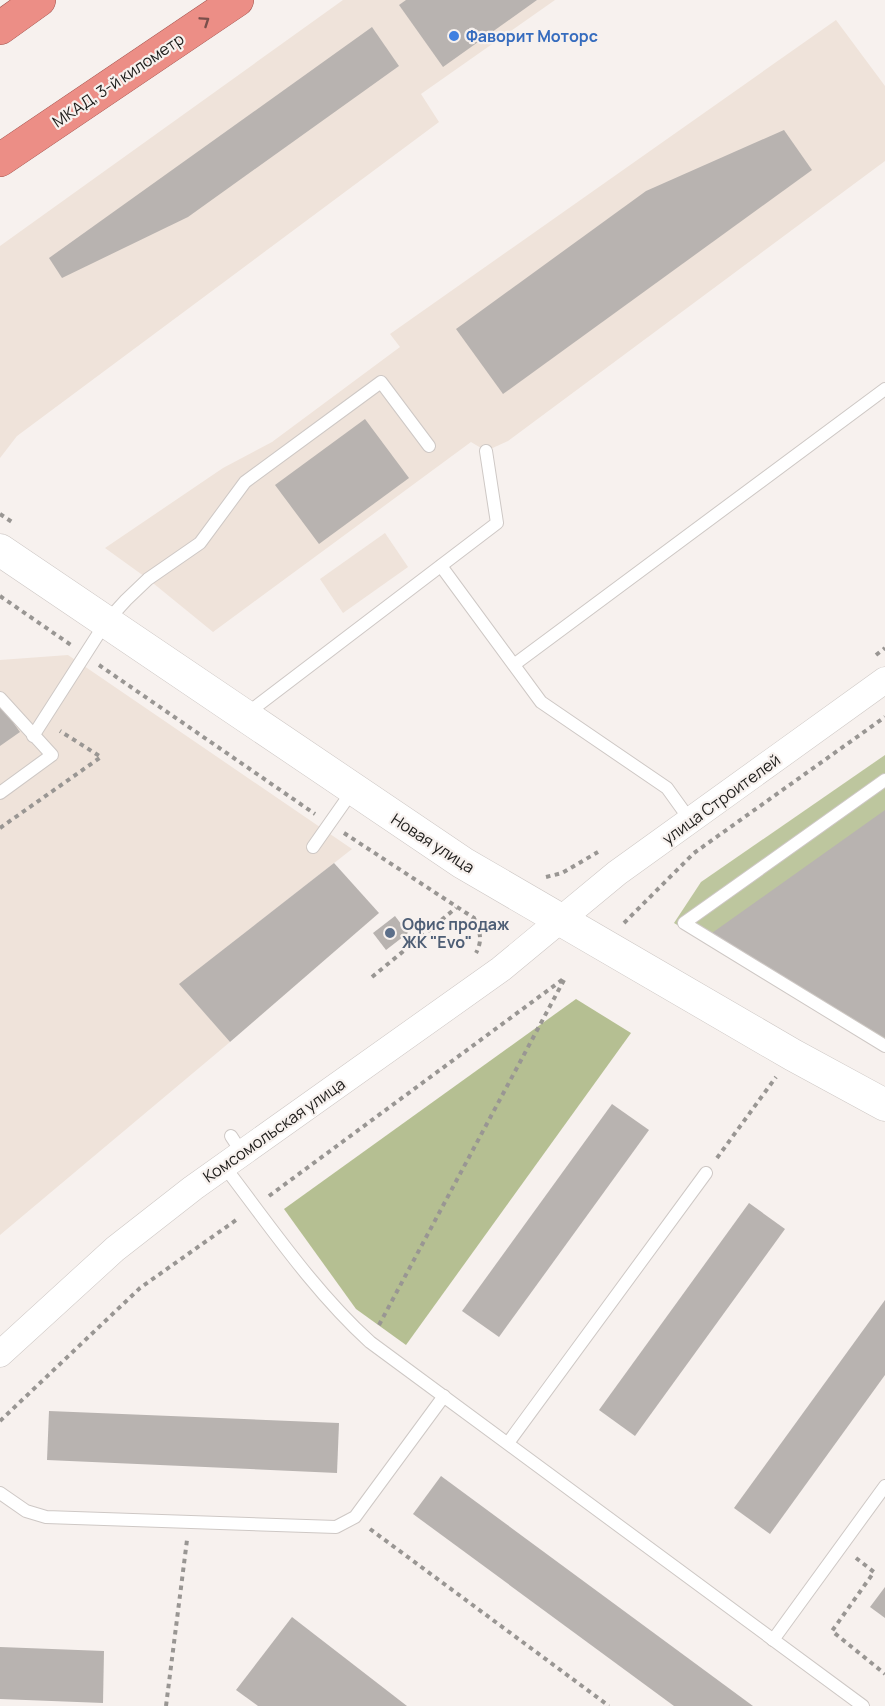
<svg xmlns="http://www.w3.org/2000/svg" width="885" height="1706" viewBox="0 0 885 1706" font-family="Manrope,sans-serif">
	<rect width="100%" height="100%" fill="#f7f1ee"/>
	<!-- built -->
	<g fill="#efe3da">
		<path d="M343,0H555L421,94L439,122L17,436L0,458V246Z"/>
		<path d="M836,20L885,86V161L508,441L486,451L471,442L213,632L148,579L105,548L223,468L272,442L400,347L390,334Z"/>
		<path d="M385,533L408,567L343,613L320,579Z"/>
		<path d="M68,655L352,849L180,984L230,1042L0,1235V660Z"/>
	</g>
	<!-- green -->
	<path fill="#bdc69e" d="M885,755V1050L674,923L701,882Z"/>
	<!-- forest -->
	<path fill="#b5bf92" d="M576,999L631,1033L406,1345L356,1309L284,1209Z"/>
	<!-- building -->
	<g fill="#b8b3b0">
		<path d="M406,0H537L443,67L399,5Z"/>
		<path d="M372,27L399,66L188,217L62,278L49,258Z"/>
		<path d="M784,130L812,170L503,394L456,329L646,191Z"/>
		<path d="M365,419L409,478L319,544L275,485Z"/>
		<path d="M0,704L20,732L0,746Z"/>
		<path d="M885,810V1038L712,933Z"/>
		<path d="M334,863L379,913L230,1042L179,984Z"/>
		<path d="M395,916L408,933L386,950L373,933Z"/>
		<path d="M612,1104L649,1130L499,1337L462,1311Z"/>
		<path d="M749,1203L785,1229L635,1436L599,1410Z"/>
		<path d="M885,1300V1375L770,1534L734,1508Z"/>
		<path d="M49,1411L339,1423L337,1473L47,1460Z"/>
		<path d="M441,1476L753,1706H674L413,1514Z"/>
		<path d="M885,1587V1618L870,1607Z"/>
		<path d="M292,1617L407,1706H258L236,1690Z"/>
		<path d="M0,1647L104,1651L103,1703L0,1699Z"/>
	</g>
	<g fill="none" stroke-linecap="round" stroke-linejoin="round">
		<!-- service casing -->
		<g stroke="#cec8c5" stroke-width="14">
			<g id="service">
				<path d="M441,566L541,702L667,788L690,820"/>
				<path d="M515,664L885,389"/>
				<path d="M0,698L52,755L0,793"/>
				<path d="M245,715L497,523L486,451"/>
				<path d="M33,736L106,622L126,600L148,579L200,543L245,482L381,382L429,446"/>
				<path d="M885,780L684,923L885,1046"/>
				<path d="M313,847L353,790"/>
				<path d="M231,1136L242,1153"/>
				<path d="M224,1166C270,1226 313,1290 370,1342L863,1706"/>
				<path d="M508,1443L706,1173"/>
				<path d="M0,1493L26,1511L46,1517L336,1527L355,1517L444,1396"/>
				<path d="M773,1640L885,1486"/>
			</g>
		</g>
		<!-- minor casing -->
		<g stroke="#cec8c5" stroke-width="27">
			<path id="minor" d="M0,1354L115,1249L193,1188L501,969L617,873L885,680"/>
		</g>
		<!-- tertiary casing -->
		<g stroke="#cec8c5" stroke-width="33">
			<path id="tertiary" d="M0,550L463,863L793,1055L885,1105"/>
		</g>
		<!-- trunk casing -->
		<g stroke="#a1534d" stroke-width="34">
			<g id="trunk">
				<path d="M0,28L39,0"/>
				<path d="M0,160L237,0"/>
			</g>
		</g>
		<!-- path -->
		<g stroke="#999693" stroke-width="4" stroke-dasharray="4.5 4.5" stroke-linecap="butt">
			<path d="M0,514L15,524"/>
			<path d="M0,596L71,645"/>
			<path d="M876,655L885,648"/>
			<path d="M99,665L315,814"/>
			<path d="M0,828L101,757L60,731"/>
			<path d="M344,833L474,918C480,931 483,940 476,953"/>
			<path d="M546,877L562,873L598,852"/>
			<path d="M624,923L694,853L885,717"/>
			<path d="M372,977L456,908"/>
			<path d="M717,1158L776,1077"/>
			<path d="M269,1196L566,977"/>
			<path d="M379,1325L564,980"/>
			<path d="M0,1421L140,1288L239,1218"/>
			<path d="M370,1529L609,1706"/>
			<path d="M856,1558L874,1572L832,1631L885,1674"/>
			<path d="M166,1706L187,1540"/>
		</g>
		<!-- service -->
		<use href="#service" stroke="#fff" stroke-width="12"/>
		<!-- minor -->
		<use href="#minor" stroke="#fff" stroke-width="26"/>
		<!-- tertiary -->
		<use href="#tertiary" stroke="#fff" stroke-width="32"/>
		<!-- trunk -->
		<use href="#trunk" stroke="#ec8e86" stroke-width="33"/>
	</g>
	<!-- one-way arrows -->
	<defs><path id="oneway-chevron" d="M-2-3.5L2.5 0L-2 3.5" fill="none" stroke-width="1.6" stroke-linecap="round" stroke-linejoin="round" transform="scale(1.5)"/></defs>
	<use stroke="#7a4f4b" href="#oneway-chevron" transform="translate(205 21) rotate(-34)"/>
	<!-- markers -->
	<circle fill="#3f7fe0" stroke="#f7f1ee" stroke-width="2" cx="454" cy="36" r="6"/>
	<circle fill="#5c6f8a" stroke="#f7f1ee" stroke-width="2" cx="390" cy="933" r="6"/>
	<g text-anchor="middle" dominant-baseline="central" stroke-width="4.5" stroke-linejoin="round" paint-order="stroke">
		<!-- shop labels -->
		<g font-size="16" font-weight="bold" fill="#366cbe" stroke="#f7f1ee" text-anchor="start">
			<text x="466" y="36">Фаворит Моторс</text>
		</g>
		<!-- street labels -->
		<g font-size="16" fill="#1d1c1a" stroke="#f7f1ee">
			<text transform="translate(118 80) rotate(-34)">МКАД, 3-й километр</text>
			<text transform="translate(721 799) rotate(-36)">улица Строителей</text>
			<text transform="translate(433 843) rotate(33)">Новая улица</text>
			<text transform="translate(274 1130) rotate(-35)">Комсомольская улица</text>
		</g>
		<!-- service labels -->
		<g font-size="16" font-weight="bold" fill="#4e5e75" stroke="#f7f1ee" text-anchor="start">
			<text x="402" y="924">Офис продаж<tspan x="402" dy="18">ЖК "Evo"</tspan></text>
		</g>
	</g>
</svg>
